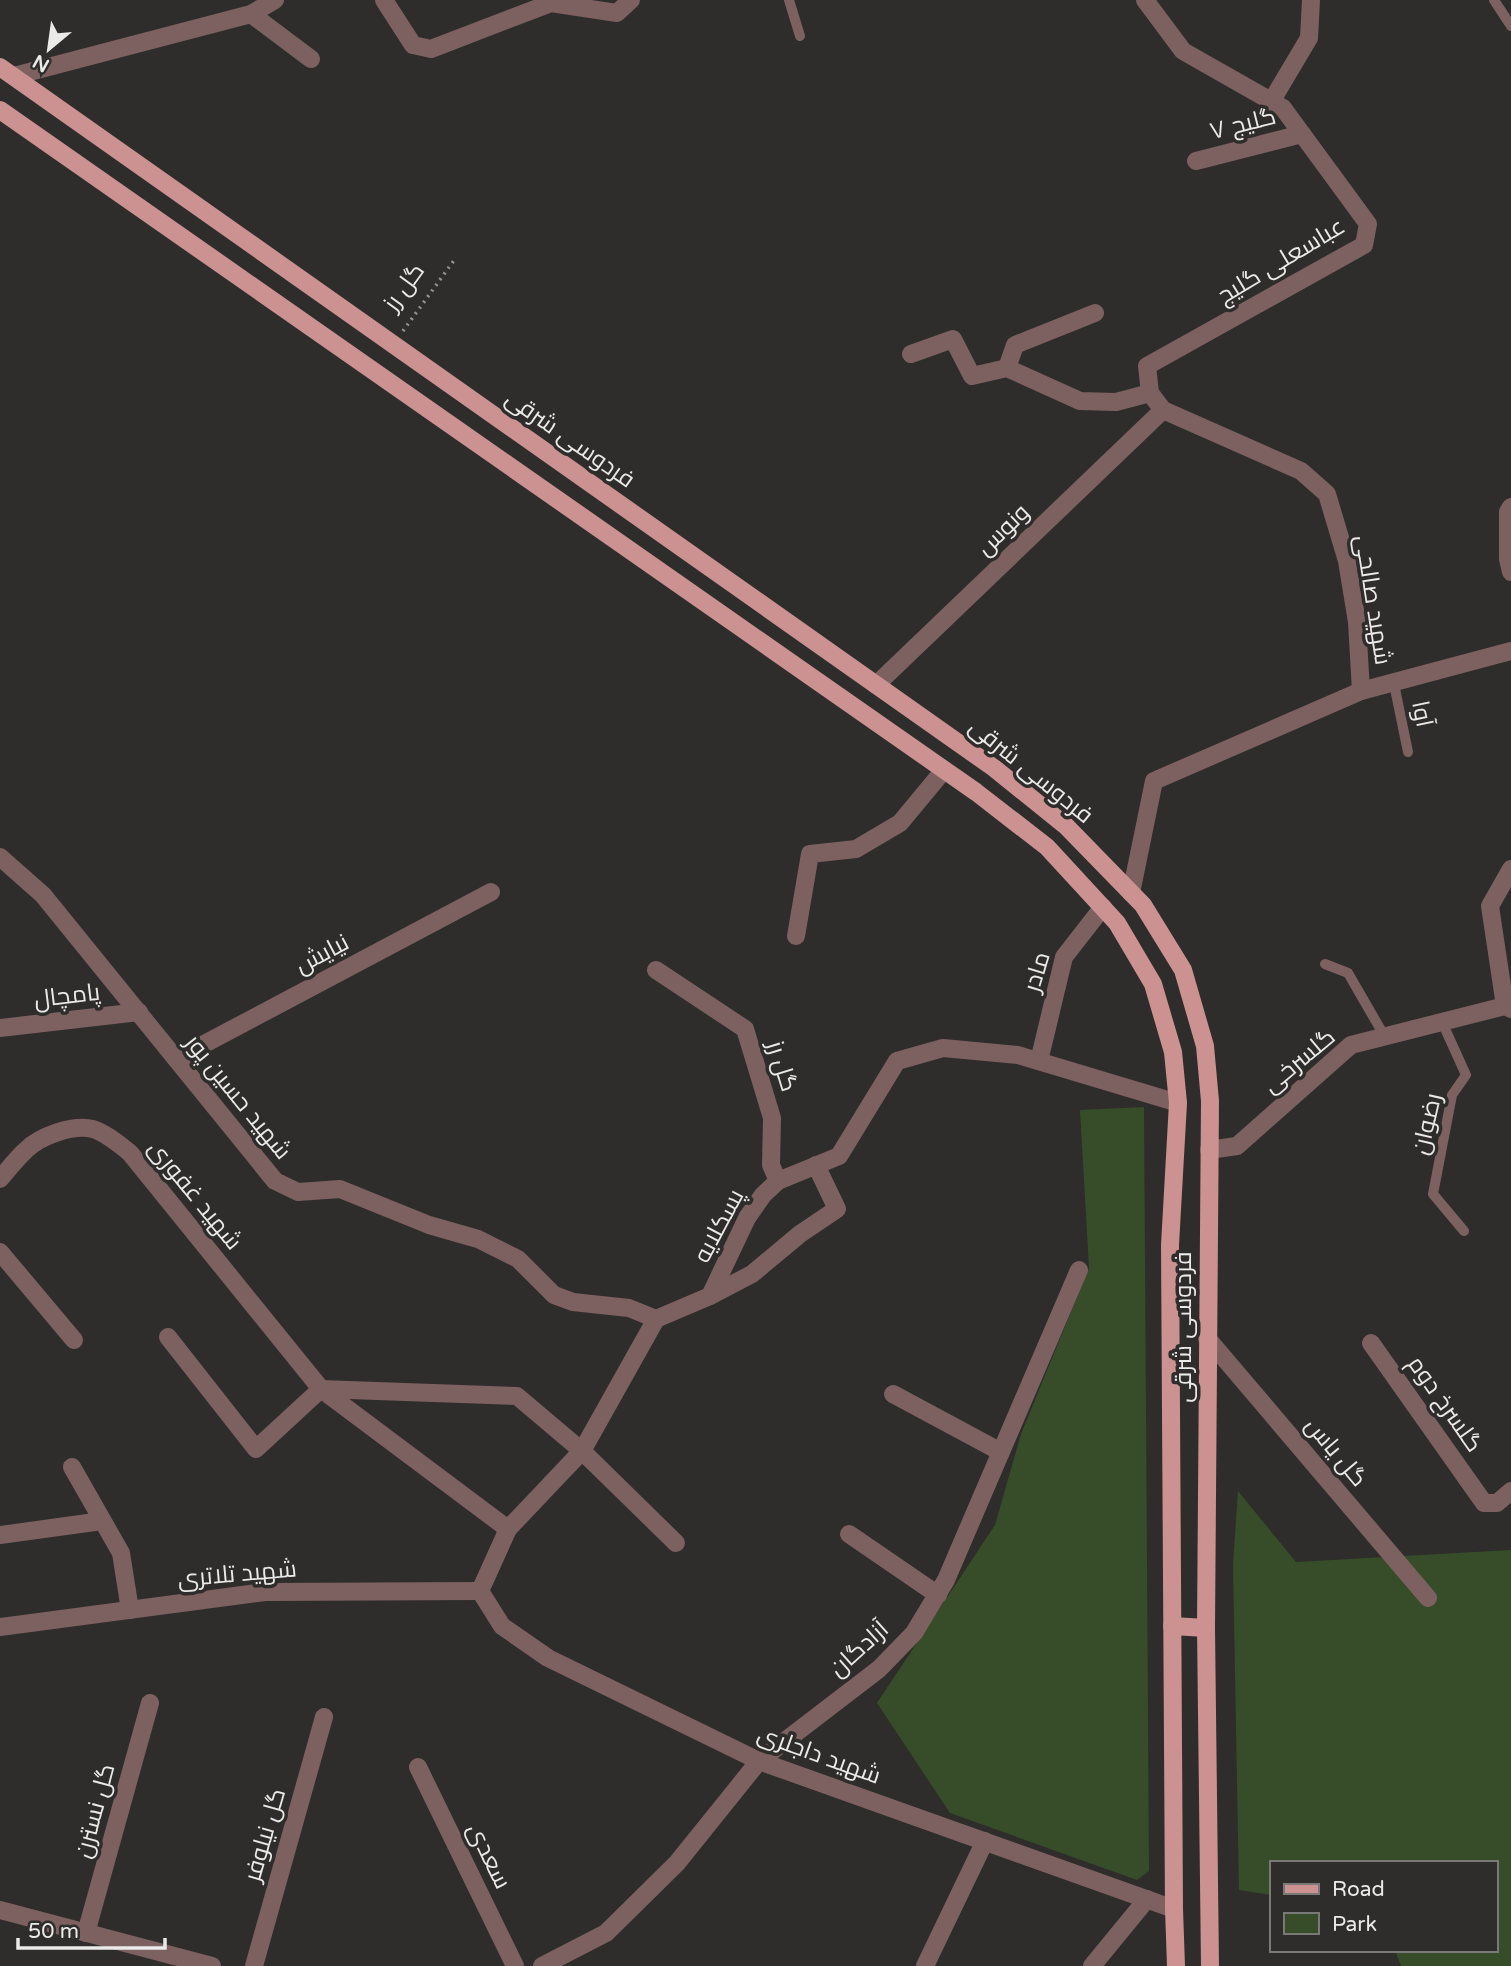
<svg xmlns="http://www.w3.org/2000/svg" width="1511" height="1966" viewBox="0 0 1511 1966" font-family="'Varela Round',Cairo,sans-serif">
	<rect width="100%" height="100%" fill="#2e2d2b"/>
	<!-- green -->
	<g fill="#374c29">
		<path d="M1144,1107L1149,1871L1137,1880L950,1813L877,1703L995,1525L1021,1434L1089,1268L1080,1110Z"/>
		<path d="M1238,1491L1296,1562L1511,1550V1966H1401L1395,1950H1495V1863H1271V1895L1239,1890L1233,1565Z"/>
	</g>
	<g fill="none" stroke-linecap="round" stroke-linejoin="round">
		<!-- path -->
		<path stroke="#949391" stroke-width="3.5" stroke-dasharray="2 5" stroke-linecap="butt" d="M403,331L455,259"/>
		<!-- service -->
		<g stroke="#7d6060" stroke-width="10">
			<path d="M789,0L800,36"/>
			<path d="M1494,0L1511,26"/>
			<path d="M1394,684L1408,752"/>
			<path d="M1325,964L1348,973L1385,1037"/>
			<path d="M1442,1022L1466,1075L1452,1095L1433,1194L1464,1231"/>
		</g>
		<!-- minor -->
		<g stroke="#7d6060" stroke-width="18">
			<path d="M384,0L413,45L431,49L551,3L617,13L631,0"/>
			<path d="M1145,0L1183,51L1283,108L1368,224L1364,245L1147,366L1150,393L1163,410L1301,471L1327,494L1347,561L1357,622L1361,691"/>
			<path d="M251,14L311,59"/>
			<path d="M14,76L251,14L275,0"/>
			<path d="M1271,102L1309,38L1311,0"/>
			<path d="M1196,161L1302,134"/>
			<path d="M911,354L953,339L972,376L1007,368L1080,401L1116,402L1150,393"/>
			<path d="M1007,368L1015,345L1095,313"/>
			<path d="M1511,507L1508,512V559L1511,572"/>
			<path d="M876,685L1163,410"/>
			<path d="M0,857L43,895L275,1181L298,1192L340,1189L429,1225L478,1239L518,1259L554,1295L573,1302L629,1308L656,1319"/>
			<path d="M1131,893L1154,781L1361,691L1511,651"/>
			<path d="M796,936L810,854L856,849L900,823L944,770"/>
			<path d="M656,970L745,1029L772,1118L771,1165L778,1181"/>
			<path d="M1505,1006L1490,906L1511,869"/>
			<path d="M0,1028L139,1012"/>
			<path d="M176,1059L491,892"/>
			<path d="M1039,1061L1064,957L1103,907"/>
			<path d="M1209,1150L1237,1146L1351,1045L1505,1006L1511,1009"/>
			<path d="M0,1179C8,1170 16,1159 26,1150C40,1136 73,1124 93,1129C106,1133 120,1145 130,1153L321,1389L508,1529"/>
			<path d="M0,1252L74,1340"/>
			<path d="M710,1296L752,1274L800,1234L837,1209L816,1165"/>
			<path d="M168,1337L256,1449L321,1389L517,1396L582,1451L676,1543"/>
			<path d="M1207,1338L1428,1598"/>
			<path d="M1371,1343L1484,1503H1497L1511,1491"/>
			<path d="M893,1394L1001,1452"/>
			<path d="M72,1467L121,1553L130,1610"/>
			<path d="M849,1534L938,1595"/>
			<path d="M0,1535L102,1521"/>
			<path d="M418,1767L515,1966"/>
			<path d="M86,1933L150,1703"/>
			<path d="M254,1966L324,1717"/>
			<path d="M542,1966L606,1933L677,1863L759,1761L879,1669L914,1633L946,1580L1079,1270"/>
			<path d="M925,1966L985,1841"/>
			<path d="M1092,1966L1147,1899"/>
		</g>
		<!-- tertiary -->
		<g stroke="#7d6060" stroke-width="18">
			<path d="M480,1591L508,1529L582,1451L656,1319L710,1296L747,1218L763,1195L778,1181L839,1156L897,1061L943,1048L1018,1055L1178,1103"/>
			<path d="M480,1591L502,1626L548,1658L759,1761L1174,1909"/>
			<path d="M0,1627L265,1592L480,1591"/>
			<path d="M0,1910L212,1966"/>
		</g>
		<!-- primary -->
		<g stroke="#cb9291" stroke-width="18">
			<path d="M0,67L994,768L1066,826L1143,905L1183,970L1205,1046L1210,1101L1206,1628L1210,1966"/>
			<path d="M0,110L976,792L1047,847L1117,923L1153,984L1173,1052L1178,1103L1170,1245L1174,1909L1176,1966"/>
			<path d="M1172,1626L1206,1628"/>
		</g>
	</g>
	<g text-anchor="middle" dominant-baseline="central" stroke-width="7" stroke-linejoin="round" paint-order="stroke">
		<!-- street labels -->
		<g font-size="24" fill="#eaeae8" stroke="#2e2d2b">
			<text transform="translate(1243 124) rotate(-14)">گلیج ۷</text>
			<text transform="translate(1281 261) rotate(-31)">عباسعلی گلیج</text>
			<text transform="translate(404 287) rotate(-54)">گل رز</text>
			<text transform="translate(570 439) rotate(35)">فردوسی شرقی</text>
			<text transform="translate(1003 530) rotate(-44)">ونوس</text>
			<text transform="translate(1373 600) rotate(81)">شهید صالحی</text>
			<text transform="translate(1422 714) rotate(78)">آوا</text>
			<text transform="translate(1031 771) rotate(39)">فردوسی شرقی</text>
			<text transform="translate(322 954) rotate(-28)">نیایش</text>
			<text transform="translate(1037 972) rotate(-73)">مادر</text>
			<text transform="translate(67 996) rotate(-7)">پامچال</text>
			<text transform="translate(1299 1061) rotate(-40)">گلسرخی</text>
			<text transform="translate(782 1066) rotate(73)">گل رز</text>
			<text transform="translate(238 1097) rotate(51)">شهید حسین پور</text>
			<text transform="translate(1427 1124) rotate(-77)">رضوان</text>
			<text transform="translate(195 1195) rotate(51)">شهید غفوری</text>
			<text transform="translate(719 1226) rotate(-62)">پسکلایه</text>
			<text transform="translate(1183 1327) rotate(-90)">فردوسی شرقی</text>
			<text transform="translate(1445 1404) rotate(55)">گلسرخ دوم</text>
			<text transform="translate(1336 1452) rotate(50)">گل یاس</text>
			<text transform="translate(237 1574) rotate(-5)">شهید تلاتری</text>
			<text transform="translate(859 1649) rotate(-42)">آزادگان</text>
			<text transform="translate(819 1755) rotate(20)">شهید داجلری</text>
			<text transform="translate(95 1811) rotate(-75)">گل نسترن</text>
			<text transform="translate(265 1835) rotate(-74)">گل نیلوفر</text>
			<text transform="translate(489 1856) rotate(64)">سعدی</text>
		</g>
	</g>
	<!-- legend -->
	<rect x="1270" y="1861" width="228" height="91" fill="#2e2d2b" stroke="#797977" stroke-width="2"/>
	<rect x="1284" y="1884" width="35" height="10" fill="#cb9291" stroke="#797977" stroke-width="2"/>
	<text x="1332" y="1896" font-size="21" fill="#eaeae8">Road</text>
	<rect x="1284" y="1913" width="35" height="21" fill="#374c29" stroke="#797977" stroke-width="2"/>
	<text x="1332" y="1931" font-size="21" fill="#eaeae8">Park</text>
	<!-- north arrow -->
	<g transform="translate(49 49) rotate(209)" stroke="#2e2d2b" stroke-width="5" paint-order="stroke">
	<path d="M0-5L12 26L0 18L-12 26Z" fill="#eaeae8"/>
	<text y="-10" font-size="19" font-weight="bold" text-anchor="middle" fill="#eaeae8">N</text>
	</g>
	<!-- scale -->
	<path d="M18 1938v10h147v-10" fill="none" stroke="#eaeae8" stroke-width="3.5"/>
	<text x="28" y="1938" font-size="21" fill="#eaeae8" stroke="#2e2d2b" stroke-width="5" paint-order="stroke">50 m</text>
</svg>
